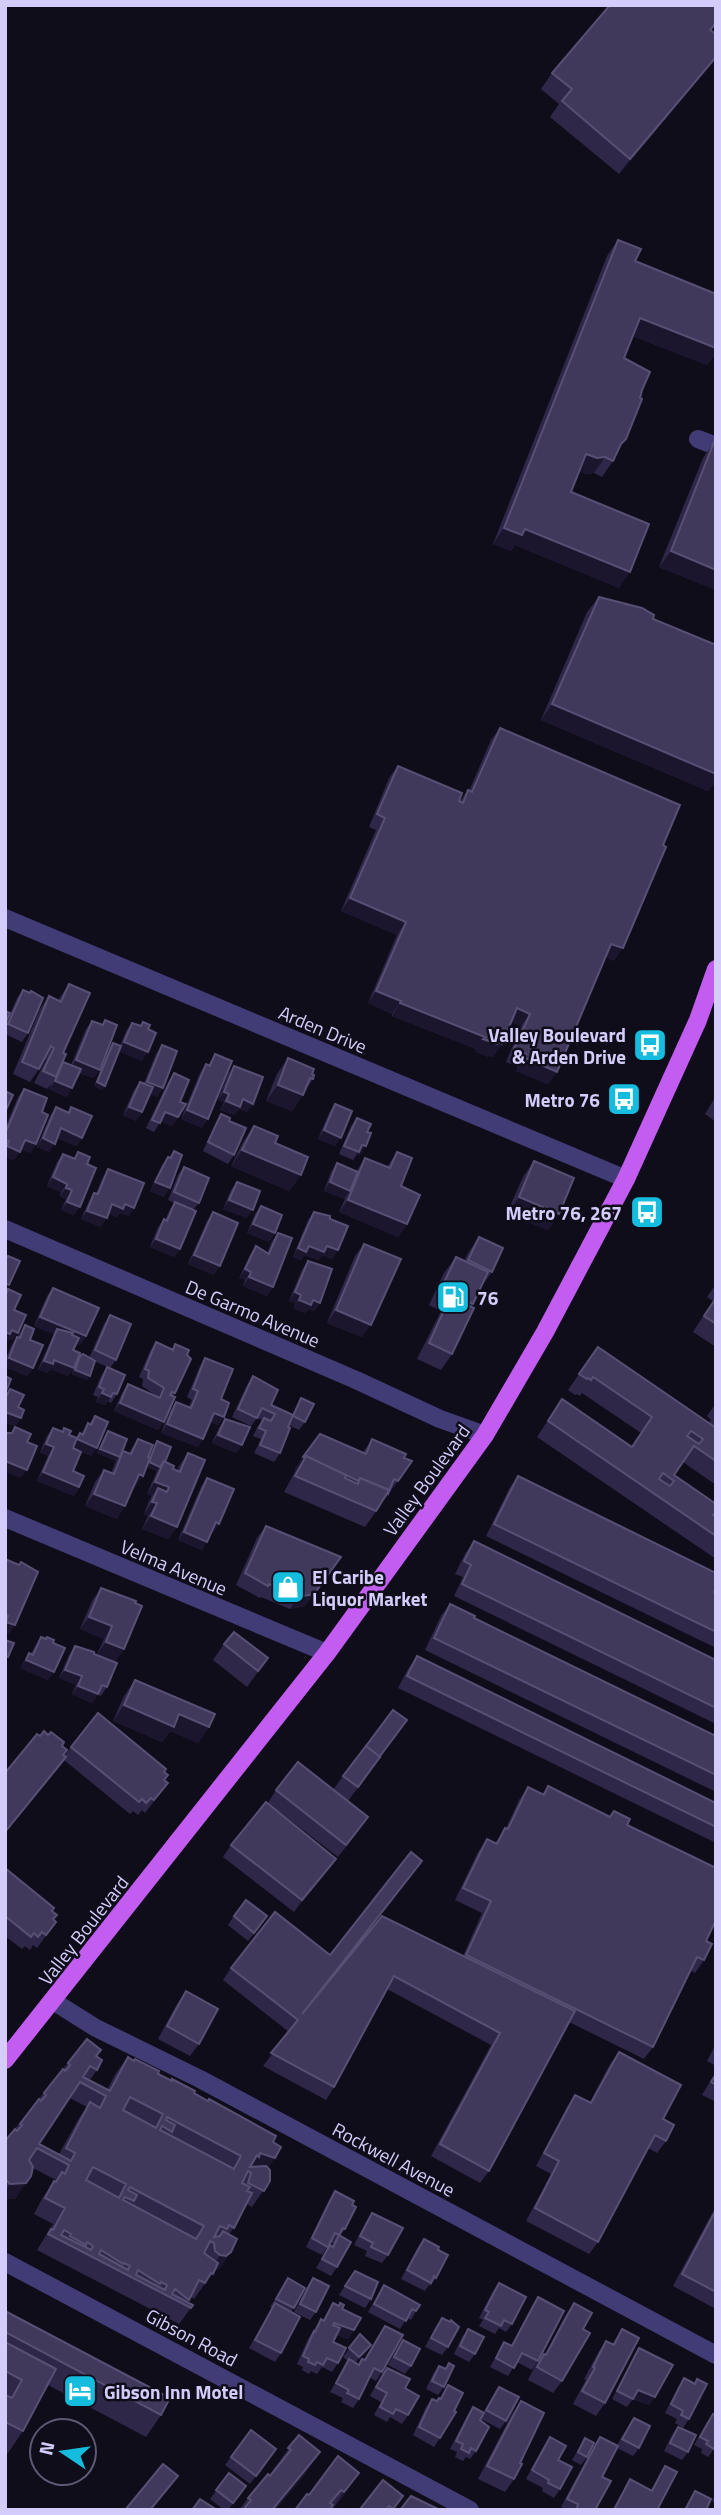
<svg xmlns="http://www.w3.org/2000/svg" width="721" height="2515" viewBox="0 0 721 2515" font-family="'Titillium Web',sans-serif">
	<rect width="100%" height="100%" fill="#100d1b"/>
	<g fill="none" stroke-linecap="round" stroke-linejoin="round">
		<!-- minor -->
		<g stroke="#423c76" stroke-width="18">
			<path d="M698,439L716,446"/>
			<path d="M5,918L626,1179"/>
			<path d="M5,1229L356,1380L440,1419L485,1435"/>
			<path d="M5,1518L327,1653"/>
			<path d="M53,2001L96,2028L200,2079L716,2355"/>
			<path d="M5,2262L470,2510"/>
		</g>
		<!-- major -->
		<path stroke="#c35df1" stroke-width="18" d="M5,2060L327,1653L485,1435L545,1332L626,1179L698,1020L716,969"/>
	</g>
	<!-- wall -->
	<g fill="#2f2748" fill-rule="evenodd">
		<path d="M716,24L711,30L715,60L619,174L550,117L559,104L541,89L552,73Z"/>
		<path d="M618,240L635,261L716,294V353L707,365L633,336L624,358L618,450L613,461L602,477L594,473L586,474L579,471L571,492L619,588L515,545L511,551L493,544L607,256Z"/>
		<path d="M714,442L716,590L659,567L703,458Z"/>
		<path d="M599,597L716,645V781L708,791L541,720L587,612Z"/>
		<path d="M500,728L614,961L606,957L557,1072L548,1084L516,1071L518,1067L506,1062L521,1026L511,1022L502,1044L493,1057L489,1055L488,1057L475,1051L476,1049L392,1016V1014L368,1003L397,935L341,911L376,830L369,827L389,778L398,766L460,801L468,790L469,791L491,740Z"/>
		<path d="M69,984L62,1062L71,1065L86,1029L92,1021L102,1025L105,1020L94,1078L79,1073L67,1097L49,1089L51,1084L47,1089L34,1083L46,1060L44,1059L39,1069L30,1082L13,1074L40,1009L49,996L58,1000Z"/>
		<path d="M23,990L28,1033L22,1042L5,1034V1025L17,998Z"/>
		<path d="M143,1022L148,1029L142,1061L119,1051L105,1086L102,1090L94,1086L110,1048L113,1043L120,1046L126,1031L132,1023L140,1026Z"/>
		<path d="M162,1045L157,1097L150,1094L142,1112L136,1121L123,1115L134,1090L140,1082L144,1083L156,1054Z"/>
		<path d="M215,1054L202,1128L181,1119L200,1073L206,1064L208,1065Z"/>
		<path d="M288,1058L312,1074L313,1079L292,1111L266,1101L277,1074Z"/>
		<path d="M234,1066L247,1112L239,1109L234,1115L220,1110L224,1102L218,1100L228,1074Z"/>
		<path d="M174,1073L180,1102L178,1117L172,1126L161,1121L154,1132L146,1128L168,1082Z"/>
		<path d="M24,1089L42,1112L36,1144L30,1153L21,1149L14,1160L5,1157V1128L18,1097Z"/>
		<path d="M716,1096V1122L705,1114Z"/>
		<path d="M335,1104V1146L318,1139L329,1113Z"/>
		<path d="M56,1107L68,1112L71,1107L82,1138L76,1146L57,1138L49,1152L37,1147L50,1116Z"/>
		<path d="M221,1114L229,1121L234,1155L228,1164L203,1151L216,1123Z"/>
		<path d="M357,1118L360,1155L357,1154L353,1160L339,1154L351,1126Z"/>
		<path d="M254,1126L275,1143L301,1175L289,1191L231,1166L243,1142Z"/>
		<path d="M174,1151L164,1197L150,1191L162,1165Z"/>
		<path d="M78,1152L87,1164L74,1215L61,1210L66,1199L60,1196L61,1192L47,1186L57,1162L63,1154L74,1158Z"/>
		<path d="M397,1152L407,1224L398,1237L339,1212L345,1199L324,1191L331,1172L337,1163L356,1172L365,1158L387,1167Z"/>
		<path d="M534,1161L559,1214L548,1230L507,1213L523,1177Z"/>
		<path d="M184,1167L199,1203L193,1210L180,1249L174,1257L150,1247L158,1227L164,1219L165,1220L169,1211L174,1203L168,1200L178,1175Z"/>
		<path d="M108,1169L129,1216L120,1213L117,1217L109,1214L101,1227L81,1219L89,1201L94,1193H96L103,1177Z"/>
		<path d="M237,1182L247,1218L223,1209L231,1190Z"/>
		<path d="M261,1206L275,1233L269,1242L247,1233L255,1214Z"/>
		<path d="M213,1212L214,1275L188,1264L207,1221Z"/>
		<path d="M314,1212L330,1219L338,1250L332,1259L322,1255L319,1260L304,1255L301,1260L293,1257L308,1220Z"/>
		<path d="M278,1233L273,1287L267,1296L243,1286L245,1280L239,1278L250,1255L256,1246L267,1253L272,1241Z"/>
		<path d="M479,1237L492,1272L481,1287L471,1307L452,1354L441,1370L417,1359L441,1311L429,1305L444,1273L456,1257L464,1261L468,1253Z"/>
		<path d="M364,1244L362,1337L327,1323L355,1256Z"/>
		<path d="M308,1261L320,1303L314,1311L308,1309L305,1313L293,1308L296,1303L289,1301L302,1270Z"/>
		<path d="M716,1284V1347L693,1332L713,1301L707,1297Z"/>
		<path d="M53,1288L86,1336L80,1345L76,1343L73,1350L78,1358H89L104,1324L110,1315L116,1360L110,1368L117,1394L111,1403L108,1401L105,1405L96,1402L98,1397L93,1395L101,1376L107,1367L110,1368L94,1361L87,1380L72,1374L74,1368L68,1376L50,1369L47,1373L38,1369L54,1334L34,1326L47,1296Z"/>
		<path d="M25,1325L33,1368L27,1376L5,1367V1361L11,1346Z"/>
		<path d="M156,1342L172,1349L175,1344L187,1355L175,1393L173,1397L164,1422L158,1430L114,1411L122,1393L128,1384L158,1397L142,1386L143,1379L139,1377L150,1351Z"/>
		<path d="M598,1347L709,1423L711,1420L707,1416L716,1403V1485L683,1462L674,1475L716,1504V1559L537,1437L562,1399L632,1447L641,1433L582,1393L580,1396L577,1394L575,1395L568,1390Z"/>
		<path d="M205,1358L221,1399L224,1417L218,1425L210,1422L198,1447L161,1433L170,1411L176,1402L188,1408L192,1400L187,1397L200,1366Z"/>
		<path d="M253,1376L271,1405L292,1415L301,1398L305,1422L299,1430L288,1425L280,1453L274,1462L254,1453L261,1439L253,1436L258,1426L262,1420L257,1418L251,1426L232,1417L247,1385Z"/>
		<path d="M95,1416L91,1456L81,1452L73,1471L79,1487L74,1496L37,1481L48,1456L40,1452L47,1436L53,1428L62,1432L64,1428L69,1435L76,1438L80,1433L81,1434L88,1423L89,1424Z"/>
		<path d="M225,1419L242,1445L236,1453L212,1443L219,1428Z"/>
		<path d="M108,1431L121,1454L129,1453L138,1439L149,1457L157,1441L165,1462L173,1469L177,1471L179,1466L188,1453L177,1527L168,1539L142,1529L148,1516L144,1514L149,1501L152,1496L147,1494L157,1471L147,1467L134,1488H133L117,1519L85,1506L95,1482L104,1470L111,1473L116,1461L97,1453L105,1435Z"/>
		<path d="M372,1439L404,1458L412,1461L365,1527L284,1492L296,1470H294L303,1457L363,1452Z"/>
		<path d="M518,1476L716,1593V1648L486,1536L509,1489Z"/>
		<path d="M207,1478L219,1524L213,1532H212L202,1550L178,1540L201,1487Z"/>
		<path d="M266,1526L305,1606L290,1609L261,1597L260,1598L236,1585L257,1538Z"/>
		<path d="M474,1541L716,1660V1724L454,1596L463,1577L455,1574L465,1554Z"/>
		<path d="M101,1588L124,1649L115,1662L97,1654L104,1639L80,1629L92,1601Z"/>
		<path d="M450,1604L474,1618L716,1736V1792L425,1650L441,1616Z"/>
		<path d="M41,1637L53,1643L48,1680L20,1668L29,1653L31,1654L35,1646Z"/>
		<path d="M224,1644L268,1658L247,1687L213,1660Z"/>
		<path d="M75,1646L94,1654L107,1687L101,1696L98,1694L92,1703L72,1694L76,1685L59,1678L69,1655Z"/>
		<path d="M417,1656L716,1803V1843L398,1688L408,1669Z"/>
		<path d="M135,1680L209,1727L198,1743L170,1731L162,1742L113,1721L124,1696Z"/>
		<path d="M399,1732L348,1801L359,1830L338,1857L268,1803L276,1790H333L343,1776Z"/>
		<path d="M40,1736L62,1746L64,1756L71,1747L164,1772V1780L168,1783L145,1813L142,1810L138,1815L133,1811L130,1814L64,1760L57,1770Z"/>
		<path d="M548,1786L609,1817L614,1811L627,1825L706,1941L704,1960L695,1973L690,1970L653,2047L644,2059L569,2022L489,2171L480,2183L431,2156L491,2045L387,1989L334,2087L326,2100L263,2066L289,2032L223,1980L231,1968L330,1955L422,1861L325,1986L463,1956L482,1913L455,1900L478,1852L487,1839L495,1843L506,1828L519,1800L528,1787L542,1794Z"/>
		<path d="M231,1845L336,1859L327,1871L294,1912L223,1857Z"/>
		<path d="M5,1868L57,1915L53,1920L56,1922L37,1948L33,1945L30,1950L25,1946L22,1949L5,1936Z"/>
		<path d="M234,1916L261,1925L248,1941L228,1925Z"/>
		<path d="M186,1991L199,2044L190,2056L158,2039L177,2004Z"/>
		<path d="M87,2039L96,2057L97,2070L89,2081L107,2090L116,2073L128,2057L194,2093L273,2142L268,2168L270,2181L252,2207L247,2204L229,2235L220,2268L214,2271L194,2299L191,2297L188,2302L193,2305L179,2324L37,2250L53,2224L34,2214L43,2197L54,2181L55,2182L56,2180L33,2168L15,2199H5V2141ZM70,2098L87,2107L79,2118L59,2154L39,2144Z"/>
		<path d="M716,2044V2066L707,2061Z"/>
		<path d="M619,2052L663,2119L666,2141L657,2153L648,2148L598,2242L589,2254L526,2221L551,2174L536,2166L567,2107L575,2095L590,2102L610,2064Z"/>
		<path d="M716,2072V2102L702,2095Z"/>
		<path d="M335,2191L345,2229L340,2236L337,2267L331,2276L316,2268L330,2245L332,2246L338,2237L333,2244L331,2242L322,2255L306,2247L329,2200Z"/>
		<path d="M716,2206V2309L673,2286Z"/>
		<path d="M372,2213L388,2255L382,2263L365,2256L367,2251L354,2245L366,2222Z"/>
		<path d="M424,2239L438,2250L436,2278L430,2286L429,2285L425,2291L401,2279L418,2247Z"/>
		<path d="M355,2271L371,2299L365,2308L339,2295Z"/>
		<path d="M288,2278L294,2308L291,2312L281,2353L275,2362L249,2348L272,2308L270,2307Z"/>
		<path d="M313,2278L316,2312L310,2320L294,2312L307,2287Z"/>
		<path d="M499,2283L512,2324L506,2332L499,2328L495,2334L479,2326L483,2320L479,2318L493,2291Z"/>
		<path d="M384,2285L416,2311L411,2320L407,2318L400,2329L368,2312Z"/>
		<path d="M538,2297V2361L532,2370L517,2362L508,2376L490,2367L504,2342L511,2346L532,2306Z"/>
		<path d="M333,2303L342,2309L354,2330L348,2339L337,2335L333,2342L338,2363L332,2372L322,2367L317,2374L311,2371L309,2374L302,2370L303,2367L297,2364L308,2339L321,2319L323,2320Z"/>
		<path d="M574,2303L562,2381L553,2393L528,2380L535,2366L545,2354L565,2316Z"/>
		<path d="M5,2311L161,2415L146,2437L48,2385L23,2431L8,2453L5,2452Z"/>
		<path d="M442,2318L448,2347L442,2355L425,2347L436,2326Z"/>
		<path d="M385,2326L382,2372L376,2381L369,2377L359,2399L353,2408L341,2402L343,2398L330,2392L348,2361L343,2357L360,2334L365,2353L356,2363L358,2364L362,2359L365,2360Z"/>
		<path d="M468,2329L475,2354L469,2362L454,2354L462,2337Z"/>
		<path d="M622,2329L605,2403L596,2416L573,2404L586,2380L584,2379L598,2353L606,2341L612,2344Z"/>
		<path d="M403,2340L411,2366L405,2374L388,2365L397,2348Z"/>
		<path d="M639,2348L655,2397L649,2405L633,2399L627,2407L612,2399L634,2357Z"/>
		<path d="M449,2363L444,2387L438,2395L426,2389L433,2374L439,2366L445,2369Z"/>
		<path d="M387,2368L405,2388L408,2415L402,2424L390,2417L387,2422L374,2415L381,2402L370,2396L381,2376Z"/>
		<path d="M684,2378L694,2384L697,2379L689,2419L683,2428L675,2423L677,2419L665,2413L678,2387Z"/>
		<path d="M448,2385L440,2438L434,2447L413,2435L426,2407L432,2399L436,2401L440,2398Z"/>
		<path d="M499,2387L506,2421L500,2429L481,2419L476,2451L470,2459L466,2457L463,2461L455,2457L457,2452L450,2449L467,2416L473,2407L483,2413Z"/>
		<path d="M521,2401L520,2463L514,2479L505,2492L478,2479L512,2414Z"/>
		<path d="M713,2414L715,2415L716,2414V2438L714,2449L708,2457L701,2453L702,2449L694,2445L707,2422Z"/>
		<path d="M634,2418L639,2448L633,2456L617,2448L602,2477L595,2510H567L561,2507L594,2445L600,2437L617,2445Z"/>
		<path d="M678,2427L688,2452L682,2460L664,2451L672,2435Z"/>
		<path d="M251,2430L276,2449L250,2484L225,2465Z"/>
		<path d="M299,2435L305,2474L275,2510H239L248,2498L274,2471L273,2470Z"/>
		<path d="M550,2437L560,2489L554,2498L542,2491L543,2488L526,2479L544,2446Z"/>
		<path d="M585,2438L587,2457L581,2465L572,2460Z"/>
		<path d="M338,2456L344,2495L332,2510H295L309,2495Z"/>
		<path d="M665,2466L657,2510H612L630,2479L651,2490Z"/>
		<path d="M229,2473L246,2486L228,2510H224L210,2499Z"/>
		<path d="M716,2493V2503L712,2501Z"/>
	</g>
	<!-- shaded-wall -->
	<g fill="#1b152e">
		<path d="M716,57L715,60L619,174L630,159Z"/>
		<path d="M640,318L716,348V353L707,365L629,334Z"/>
		<path d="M586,454L605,457L594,473L586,474L575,470Z"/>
		<path d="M504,528L525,529L630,572L619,588L515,545L511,551L493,544Z"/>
		<path d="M671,551L716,570V590L659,567Z"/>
		<path d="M552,704L716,774V781L708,791L541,720Z"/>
		<path d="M350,898L406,922L397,935L341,911Z"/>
		<path d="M611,944L623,948L614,961L603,956Z"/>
		<path d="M376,991L401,1001L392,1014L368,1003Z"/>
		<path d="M400,1003L485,1037L476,1049L392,1016Z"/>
		<path d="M517,1008L530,1014L521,1026L509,1021Z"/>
		<path d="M483,1039L502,1044L493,1057L489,1055L488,1057L475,1051Z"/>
		<path d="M124,1042L148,1052L142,1061L118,1051Z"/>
		<path d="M525,1058L557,1072L548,1084L516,1071Z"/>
		<path d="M76,1060L100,1070L94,1078L70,1069Z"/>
		<path d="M55,1081L72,1088L67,1097L49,1089Z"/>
		<path d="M97,1082L105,1086L102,1090L94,1086Z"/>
		<path d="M147,1082L163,1088L157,1097L141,1090Z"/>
		<path d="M278,1085L303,1095L292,1111L266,1101Z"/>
		<path d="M224,1092L229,1094L224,1102L218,1100Z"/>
		<path d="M243,1099L253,1104L247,1112L239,1109L234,1115L220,1110L226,1101Z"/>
		<path d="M129,1107L142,1112L136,1121L123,1115Z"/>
		<path d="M187,1110L208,1119L202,1128L181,1119Z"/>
		<path d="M165,1112L178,1117L172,1126L159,1120Z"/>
		<path d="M61,1128L82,1138L76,1146L55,1137Z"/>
		<path d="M324,1130L341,1138L335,1146L318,1139Z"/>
		<path d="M43,1138L55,1144L49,1152L37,1147Z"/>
		<path d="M25,1140L36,1144L30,1153L19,1148Z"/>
		<path d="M362,1145L366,1146L360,1155L357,1154Z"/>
		<path d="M7,1146L20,1152L14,1160L5,1157V1148Z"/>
		<path d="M242,1150L301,1175L289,1191L231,1166Z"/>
		<path d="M53,1177L67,1184L61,1192L47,1186Z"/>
		<path d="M155,1182L170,1188L164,1197L150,1191Z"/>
		<path d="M330,1182L350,1191L344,1199L324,1191Z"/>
		<path d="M66,1188L72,1190L66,1199L60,1196Z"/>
		<path d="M519,1197L559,1214L548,1230L507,1213Z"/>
		<path d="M229,1200L253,1210L247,1218L223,1209Z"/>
		<path d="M348,1200L407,1224L398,1237L339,1212Z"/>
		<path d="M67,1202L80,1207L74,1215L61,1210Z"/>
		<path d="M112,1204H125L134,1208L129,1216L120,1213L117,1217L106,1213Z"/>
		<path d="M87,1211L107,1218L101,1227L81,1219Z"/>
		<path d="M253,1224L275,1233L269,1242L247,1233Z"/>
		<path d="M156,1239L180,1249L174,1257L150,1247Z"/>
		<path d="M309,1246H327L338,1250L332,1259L322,1255L319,1260L304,1255L301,1260L293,1257L298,1248Z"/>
		<path d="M194,1255L220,1266L214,1275L188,1264Z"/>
		<path d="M245,1269L251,1272L245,1280L239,1278Z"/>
		<path d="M249,1277L273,1287L267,1296L243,1286Z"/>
		<path d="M295,1292L301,1295L296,1303L289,1301Z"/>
		<path d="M299,1300H313L320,1303L314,1311L308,1309L305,1313L293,1308Z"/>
		<path d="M336,1310L371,1325L362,1337L327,1323Z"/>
		<path d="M40,1317L86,1336L80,1345L55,1334L57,1329L54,1334L34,1326Z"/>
		<path d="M12,1330L18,1333L12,1341L6,1339L5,1341V1332Z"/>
		<path d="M9,1358L33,1368L27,1376L5,1367V1363Z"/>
		<path d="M54,1360L74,1368L68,1376L50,1369L47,1373L38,1369L44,1361Z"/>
		<path d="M75,1370L90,1376L87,1380L72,1374Z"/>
		<path d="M102,1393L111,1397L105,1405L96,1402Z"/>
		<path d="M120,1403L164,1422L158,1430L114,1411Z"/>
		<path d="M5,1412L21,1418L15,1427L5,1423Z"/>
		<path d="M214,1413L224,1417L218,1425L208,1421Z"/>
		<path d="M167,1424L203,1439L198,1447L161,1433Z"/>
		<path d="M218,1435L242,1445L236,1453L212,1443Z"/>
		<path d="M77,1439L97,1448L91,1456L71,1448Z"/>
		<path d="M46,1444L54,1447L48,1456L40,1452Z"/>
		<path d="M100,1449L119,1456L116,1461L97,1453Z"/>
		<path d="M303,1457L305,1458L296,1470H294Z"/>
		<path d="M305,1458L358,1481L349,1493Z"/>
		<path d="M5,1461L27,1470L21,1478L5,1472Z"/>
		<path d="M148,1462L160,1467L157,1471L145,1466Z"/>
		<path d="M43,1472L79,1487L74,1496L37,1481Z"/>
		<path d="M139,1474L143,1476L134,1488L130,1486Z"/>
		<path d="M155,1482L169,1487L160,1499L158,1488L152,1496L147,1494Z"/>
		<path d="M94,1494L125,1506L117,1519L85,1506Z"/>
		<path d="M152,1502L157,1503L148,1516L144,1514Z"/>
		<path d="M151,1516L177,1527L168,1539L142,1529Z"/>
		<path d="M216,1522L219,1524L213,1532L210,1531Z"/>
		<path d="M184,1532L207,1542L202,1550L178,1540Z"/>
		<path d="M341,1557L305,1606L290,1609L298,1597Z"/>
		<path d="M89,1617L112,1626L104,1639L80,1629Z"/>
		<path d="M6,1622L15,1625L9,1634L5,1632Z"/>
		<path d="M106,1642L124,1649L115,1662L97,1654Z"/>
		<path d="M26,1660L54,1672L48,1680L20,1668Z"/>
		<path d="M65,1670L82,1676L76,1685L59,1678Z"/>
		<path d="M78,1686L98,1694L92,1703L72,1694Z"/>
		<path d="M124,1705L179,1714L209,1727L198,1743L170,1731L162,1742L113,1721Z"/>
		<path d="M66,1757L57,1770L5,1833V1832Z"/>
		<path d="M336,1859L327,1871L294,1912L302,1900Z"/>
		<path d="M422,1861L413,1874L298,2020Z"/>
		<path d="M260,2153L275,2158L264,2174L250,2169Z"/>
		<path d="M31,2176L15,2199H5V2191L10,2184Z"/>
		<path d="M231,2252L220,2268L215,2271H209L220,2255Z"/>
		<path d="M334,2323L354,2330L348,2339L328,2331Z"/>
		<path d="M371,2345L365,2353L353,2366L359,2357Z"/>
		<path d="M638,2390L655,2397L649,2405L632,2398Z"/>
		<path d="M320,2452L305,2474L275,2510H272Z"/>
		<path d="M359,2473L344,2495L331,2510L344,2492Z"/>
	</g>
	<!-- building -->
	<g fill="#41395b" stroke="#585074" stroke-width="2" fill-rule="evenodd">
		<path d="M610,5H713L716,8V23L710,30L716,34V57L630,159L562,101L572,89L552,73Z"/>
		<path d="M618,240L641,249L635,261L716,294V348L640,318L624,358L650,372L642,390L640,398L642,399L626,439L621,444L613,461L605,457L597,458L586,454L571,492L649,524L630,572L525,529L522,535L504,528Z"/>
		<path d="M714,442L716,443V570L671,551Z"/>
		<path d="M599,597L642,608L654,615L653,619L716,645V774L552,704Z"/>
		<path d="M500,728L680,805L663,845L666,847L623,948L611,944L557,1072L525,1058L526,1054L514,1049L530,1014L517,1008L502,1044L498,1042L497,1044L483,1039L485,1037L400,1003L401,1001L376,991L406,922L350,898L385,818L377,814L398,766L462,793L459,801L463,803L468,790L472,792Z"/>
		<path d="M69,984L90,993L63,1053L66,1054L56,1077L43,1071L54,1048L51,1046L39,1069L22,1062L49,996L61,1002Z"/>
		<path d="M23,990L30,993L31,991L43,998L28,1033L8,1024Z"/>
		<path d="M5,1011L10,1013L5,1024Z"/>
		<path d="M105,1020L117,1025L100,1070L76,1060L92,1021L103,1025Z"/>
		<path d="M143,1022L150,1025L148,1029L156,1033L148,1052L124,1042L132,1023L141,1026Z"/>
		<path d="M113,1043L121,1046L105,1086L97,1082Z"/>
		<path d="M162,1045L177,1051L163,1088L147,1082Z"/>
		<path d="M215,1054L232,1061L208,1119L187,1110L206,1064L210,1066Z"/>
		<path d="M288,1058L314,1069L312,1074L314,1075L313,1079L310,1078L303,1095L278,1085Z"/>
		<path d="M63,1062L81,1069L72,1088L55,1081Z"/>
		<path d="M234,1066L263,1077L253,1104L243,1099L240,1107L226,1101L229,1094L224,1092Z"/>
		<path d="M174,1073L189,1080L180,1102L186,1104L178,1117L165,1112L160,1123L152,1120Z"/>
		<path d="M140,1082L153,1087L142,1112L129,1107Z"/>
		<path d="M24,1089L47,1098L42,1112L48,1115L36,1144L25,1140L20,1152L7,1146L9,1141L5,1140V1134Z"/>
		<path d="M5,1091L13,1095L5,1112Z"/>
		<path d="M335,1104L352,1111L341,1138L324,1130Z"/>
		<path d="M56,1107L69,1113L71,1107L92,1116L82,1138L61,1128L55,1144L43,1138Z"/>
		<path d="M221,1114L230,1118L229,1121L246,1128L234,1155L208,1142Z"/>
		<path d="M357,1118L371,1124L367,1132L371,1133L366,1146L362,1145L359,1152L344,1146Z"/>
		<path d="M254,1126L278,1136L275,1143L308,1157L301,1175L242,1150Z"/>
		<path d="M174,1151L182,1155L170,1188L155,1182L168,1157L171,1158Z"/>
		<path d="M78,1152L90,1157L87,1164L96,1168L80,1207L67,1202L72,1190L66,1188L67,1184L53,1177L63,1154L75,1159Z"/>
		<path d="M397,1152L412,1158L401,1186L420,1195L407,1224L348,1200L365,1158L390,1168Z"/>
		<path d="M534,1161L574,1178L559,1214L519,1197Z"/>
		<path d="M337,1163L358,1172L350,1191L330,1182Z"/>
		<path d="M184,1167L209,1178L199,1203L174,1192Z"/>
		<path d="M108,1169L144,1183L134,1208L125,1204L123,1209L112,1204L107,1218L87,1211L94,1193L98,1194Z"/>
		<path d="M237,1182L260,1191L253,1210L229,1200Z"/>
		<path d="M175,1202L196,1211L180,1249L156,1239L164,1219L167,1221Z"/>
		<path d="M261,1206L282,1215L275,1233L253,1224Z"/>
		<path d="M213,1212L238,1223L220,1266L194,1255Z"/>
		<path d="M314,1212L330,1216V1219L348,1226L338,1250L327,1246L324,1252L309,1246L306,1252L298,1248Z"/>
		<path d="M278,1233L292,1238L273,1287L249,1277L251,1272L245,1269L256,1246L269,1254Z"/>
		<path d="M479,1237L503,1248L492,1272L468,1260Z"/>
		<path d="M364,1244L401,1259L371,1325L336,1310Z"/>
		<path d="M8,1256L20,1261L9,1285L5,1283V1261Z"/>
		<path d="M456,1257L488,1272L473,1304L441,1289Z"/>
		<path d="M308,1261L332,1269L320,1303L313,1300L311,1305L299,1300L301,1295L295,1292Z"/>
		<path d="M53,1288L99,1308L86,1336L40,1317Z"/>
		<path d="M8,1289L21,1295L14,1310L26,1315L18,1333L12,1330L10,1334L5,1332V1297Z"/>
		<path d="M450,1297L474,1308L452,1354L429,1343Z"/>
		<path d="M716,1298V1324L704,1316Z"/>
		<path d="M110,1315L131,1324L116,1360L95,1350Z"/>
		<path d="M25,1325L34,1329L30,1340L43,1345L33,1368L9,1358L17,1337L20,1338Z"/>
		<path d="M57,1329L73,1333L72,1335L79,1338L73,1350L80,1353L74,1368L54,1360L53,1364L44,1361Z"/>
		<path d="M156,1342L173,1350L175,1344L189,1350L187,1355L191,1359L175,1393L172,1392L170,1395L175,1397L164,1422L120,1403L128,1384L160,1398L164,1388L148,1378L149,1371L145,1369Z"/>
		<path d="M598,1347L716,1428V1461L694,1446L674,1475L716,1504V1512L713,1515L716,1517V1536L548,1421L562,1399L632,1447L652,1417L593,1377L591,1380L588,1378L587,1379L579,1374ZM691,1431L703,1439L699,1444L687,1436ZM663,1473L674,1481L670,1486L659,1479Z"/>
		<path d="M83,1354L95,1361L90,1376L75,1370L80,1356Z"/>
		<path d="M205,1358L233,1369L221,1399L229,1403L224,1417L214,1413L203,1439L167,1424L176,1402L191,1408L198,1391L193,1389Z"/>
		<path d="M107,1367L125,1375L117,1394L113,1393L111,1397L102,1393L104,1389L99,1387Z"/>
		<path d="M5,1376L11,1379L5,1394Z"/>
		<path d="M253,1376L278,1390L271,1405L293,1415L288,1427L290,1428L280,1453L260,1445L266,1431L259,1428L264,1418L271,1421L275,1414L262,1408L257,1418L238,1409Z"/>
		<path d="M10,1389L24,1395L18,1407L24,1410L21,1418L5,1412V1399Z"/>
		<path d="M301,1398L314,1404L305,1422L293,1416Z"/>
		<path d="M95,1416L108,1422L97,1448L77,1439L80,1433L83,1435L88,1423L91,1425Z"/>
		<path d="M225,1419L250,1427L242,1445L218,1435Z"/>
		<path d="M15,1427L31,1434L27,1442L37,1446L27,1470L5,1461V1433H12Z"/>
		<path d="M53,1428L63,1432L64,1428L71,1431L69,1435L77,1438L73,1448L81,1452L73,1471L84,1476L79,1487L43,1472L54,1447L46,1444Z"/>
		<path d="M108,1431L127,1439L120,1457L100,1449Z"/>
		<path d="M320,1434L366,1454L372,1439L406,1454L404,1458L412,1461L398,1481L394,1479L388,1494L387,1493L389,1490L360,1478L358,1481L306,1456L305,1458L303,1457Z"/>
		<path d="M138,1439L153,1445L148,1457L150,1458L143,1476L139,1474L125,1506L94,1494L104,1470L114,1474L123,1451L131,1454Z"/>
		<path d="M157,1441L171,1447L165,1462L164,1461L160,1467L149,1462Z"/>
		<path d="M188,1453L205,1460L177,1527L151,1516L157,1503L152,1502L158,1488L167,1492L169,1487L155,1482L164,1461L174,1466L173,1469L180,1472Z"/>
		<path d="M306,1456L346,1475L345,1478L358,1484L360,1478L389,1490L376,1511L295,1476Z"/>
		<path d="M518,1476L716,1573V1587L714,1592L716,1593V1632L494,1524Z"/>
		<path d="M207,1478L234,1489L219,1524L216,1522L207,1542L184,1532Z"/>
		<path d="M266,1526L341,1557L314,1594L298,1597L269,1584L268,1586L245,1573Z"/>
		<path d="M474,1541L716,1660V1708L462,1584L471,1565L464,1561Z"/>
		<path d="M5,1559L19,1565L21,1562L38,1572L15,1625L6,1622L8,1616L5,1615Z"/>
		<path d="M101,1588L136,1601L135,1603L142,1606L124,1649L106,1642L112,1626L89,1617Z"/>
		<path d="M450,1604L475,1616L474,1618L716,1736V1775L434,1638Z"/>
		<path d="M234,1632L268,1658L258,1671L224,1644Z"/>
		<path d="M41,1637L46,1639L47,1637L54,1640L53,1643L65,1648L54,1672L26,1660L29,1653L33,1655Z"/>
		<path d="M5,1640L14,1643L8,1657L5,1656Z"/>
		<path d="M75,1646L94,1652V1654L117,1663L107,1687L102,1685L98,1694L78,1686L82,1676L65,1670Z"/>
		<path d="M417,1656L716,1803V1827L407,1676Z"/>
		<path d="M135,1680L215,1714L209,1727L179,1714L174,1727L124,1705Z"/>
		<path d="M393,1710L407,1720L377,1760L380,1757L366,1746Z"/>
		<path d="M98,1713L166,1769L164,1772L168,1775L164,1780L168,1783L154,1800L151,1798L146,1803L142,1799L139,1802L71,1747Z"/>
		<path d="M44,1731L48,1735L51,1732L64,1742L62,1746L67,1750L63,1755L66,1757L5,1832V1773L37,1734L40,1736Z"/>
		<path d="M366,1746L380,1757L358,1787L343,1776Z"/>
		<path d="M298,1762L368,1817L346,1845L276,1790Z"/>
		<path d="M548,1786L610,1817L614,1811L630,1819L627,1825L716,1868V1920L706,1941L712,1944L704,1960L697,1957L653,2047L466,1955L491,1901L463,1888L487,1839L497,1844L505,1828L508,1829L528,1787L544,1795Z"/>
		<path d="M266,1802L336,1859L302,1900L231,1845Z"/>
		<path d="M411,1852L422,1861L302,2014L382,1916L575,2011L489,2171L440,2144L500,2033L394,1976L334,2087L271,2053L298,2020L231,1968L275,1912L330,1955Z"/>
		<path d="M5,1868L54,1908L52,1911L57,1915L53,1919L56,1922L46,1935L42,1932L38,1937L34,1933L31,1937L5,1916Z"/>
		<path d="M246,1900L267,1916L254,1933L234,1916Z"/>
		<path d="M186,1991L218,2009L199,2044L167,2026Z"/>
		<path d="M87,2039L101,2050L96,2056L102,2060L97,2070L90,2066L83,2077L110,2091L128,2057L134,2061L135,2059L159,2071L158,2074L172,2081V2079L195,2091L194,2093L208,2101L209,2099L276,2136L273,2142L281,2147L275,2158L260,2153L259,2157L257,2155L250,2167L266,2166L270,2170V2181L264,2191L248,2183L251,2173L248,2171L242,2183L250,2187L247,2191L252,2193L234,2228L229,2225L227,2229L220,2226L214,2237L220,2236L223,2231L237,2239L231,2252L226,2256L220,2255L215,2251L214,2243L210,2241L204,2253L218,2263L213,2274L211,2273L205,2283L199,2280L189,2300L175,2289L172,2294L193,2305L191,2308L48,2234L51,2229L53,2230L65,2208L45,2198L54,2181L56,2182L62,2172L65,2174L69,2165L37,2148L29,2160L33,2167L31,2176L26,2183L10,2184L5,2179V2141L15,2129L17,2131L22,2125L20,2124L39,2099L41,2101L46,2095L44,2093L63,2069L65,2071L70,2065L68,2063ZM80,2082L106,2096L100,2108L90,2102L66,2148L75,2153L71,2161L39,2144ZM130,2097L163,2114L156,2128L123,2110ZM167,2117L241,2156L234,2169L160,2130L162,2126L172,2132L175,2125L166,2120ZM93,2167L126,2184L119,2198L86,2180ZM130,2187L204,2226L196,2239L123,2200L125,2197L134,2201L137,2195L128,2190ZM64,2230L71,2234L70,2236L86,2245L87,2242L93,2246L91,2250L61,2235ZM101,2250L123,2264L124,2263L130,2266L128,2270L99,2254ZM138,2270L160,2284L161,2282L167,2285L165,2290L136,2275Z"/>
		<path d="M619,2052L681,2085L663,2119L674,2125L666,2141L655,2135L598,2242L535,2208L559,2161L544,2153L575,2095L591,2103Z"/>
		<path d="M716,2074V2085L711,2082Z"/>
		<path d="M335,2191L354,2201L352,2205L356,2207L345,2229L343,2228L339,2235L335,2233L328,2247L312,2238Z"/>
		<path d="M716,2210V2292L682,2274Z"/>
		<path d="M372,2213L403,2228L388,2255L371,2247L373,2243L360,2236Z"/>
		<path d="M339,2235L351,2242L337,2267L322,2259L330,2245L333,2247Z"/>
		<path d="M424,2239L439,2247L438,2250L448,2255L436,2278L434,2276L431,2283L407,2270Z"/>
		<path d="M355,2271L378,2282L371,2299L345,2286Z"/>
		<path d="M288,2278L305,2288L294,2308L276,2299Z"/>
		<path d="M313,2278L329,2286L316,2312L300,2304Z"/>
		<path d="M499,2283L526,2297L512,2324L504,2320L501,2326L485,2318L489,2312L485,2310Z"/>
		<path d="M384,2285L420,2305L416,2311L412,2309L406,2321L374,2304Z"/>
		<path d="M538,2297L564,2311L538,2361L522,2353L514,2368L496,2358L504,2342L512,2346Z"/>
		<path d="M275,2303L300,2317L281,2353L255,2340Z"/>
		<path d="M333,2303L339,2306L340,2303L344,2305L342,2309L361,2318L354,2330L334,2323L333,2325L340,2328L333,2342L346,2348L338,2363L327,2358L323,2365L317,2362L315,2365L308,2362L309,2359L303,2356L314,2331L315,2332L321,2319L324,2321Z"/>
		<path d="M574,2303L592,2313L583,2329L590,2333L562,2381L537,2367L544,2354L546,2355Z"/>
		<path d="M5,2311L170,2398L161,2415L5,2332Z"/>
		<path d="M442,2318L450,2322L451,2320L459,2327L448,2347L431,2338Z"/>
		<path d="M385,2326L403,2335L382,2372L374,2368L359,2399L347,2393L349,2390L336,2383L349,2359L359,2365L362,2359L365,2360Z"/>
		<path d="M468,2329L484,2337L475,2354L460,2346Z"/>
		<path d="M622,2329L639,2338L605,2403L582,2391L595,2368L593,2367L606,2341L614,2345Z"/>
		<path d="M360,2334L371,2345L359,2357L349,2348Z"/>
		<path d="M403,2340L420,2349L411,2366L394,2357Z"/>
		<path d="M5,2342L56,2369L23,2431L5,2422V2395L12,2398L22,2380L5,2371Z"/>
		<path d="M639,2348L673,2365L655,2397L638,2390L633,2399L617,2391Z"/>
		<path d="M449,2363L454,2366L444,2387L432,2381L439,2366L446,2369Z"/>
		<path d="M387,2368L410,2379L405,2388L419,2396L408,2415L396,2409L393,2414L380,2407L387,2393L376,2387Z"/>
		<path d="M684,2378L695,2384L697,2379L707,2384L689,2419L681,2415L683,2411L671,2404Z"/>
		<path d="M448,2385L463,2393L454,2411L456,2412L440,2438L419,2427L432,2399L437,2401L439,2398L441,2399Z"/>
		<path d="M499,2387L519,2397L506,2421L486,2410Z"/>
		<path d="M521,2401L544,2413L520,2463L522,2464L514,2479L487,2466Z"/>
		<path d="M473,2407L484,2413L480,2420L489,2427L476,2451L471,2448L469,2453L461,2449L463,2444L456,2441Z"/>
		<path d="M713,2414L716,2416V2438L715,2440L716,2441V2445L714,2449L706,2444L708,2441L700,2437Z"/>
		<path d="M634,2418L650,2426L639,2448L622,2439Z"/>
		<path d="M678,2427L696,2435L688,2452L670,2443Z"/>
		<path d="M251,2430L276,2449L256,2476L231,2457Z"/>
		<path d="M299,2435L320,2452L272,2510H243L251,2500L248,2498L268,2474L270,2476L291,2450L288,2448Z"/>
		<path d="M550,2437L566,2446L558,2460L572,2467L560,2489L548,2483L549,2480L532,2470Z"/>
		<path d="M600,2437L618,2446L602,2477L611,2481L595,2510H580L577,2508L578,2504L567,2499Z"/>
		<path d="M585,2438L594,2443L587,2457L578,2452Z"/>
		<path d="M338,2456L359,2473L344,2492L341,2490L330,2503L333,2505L329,2510H295L307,2494L309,2495Z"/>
		<path d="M163,2464L178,2476L150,2510H125Z"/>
		<path d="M665,2466L677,2472L657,2510H614L630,2479L652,2491Z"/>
		<path d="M229,2473L246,2486L233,2503L216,2490Z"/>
		<path d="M383,2480L403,2496L393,2509L389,2506L386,2510H363L361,2508Z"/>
		<path d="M695,2491L711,2499L706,2510H685Z"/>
		<path d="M411,2496L440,2510H400Z"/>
		<path d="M200,2499L217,2510H192Z"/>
	</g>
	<!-- icons -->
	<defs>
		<g id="bus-square" transform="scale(1.75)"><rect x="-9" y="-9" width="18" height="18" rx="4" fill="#14bdde" stroke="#100d1b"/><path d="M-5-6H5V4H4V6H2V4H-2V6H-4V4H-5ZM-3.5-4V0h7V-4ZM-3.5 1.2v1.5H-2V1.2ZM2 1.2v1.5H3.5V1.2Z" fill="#fff"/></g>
		<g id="fuel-square" transform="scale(1.75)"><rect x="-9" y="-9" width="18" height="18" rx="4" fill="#14bdde" stroke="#100d1b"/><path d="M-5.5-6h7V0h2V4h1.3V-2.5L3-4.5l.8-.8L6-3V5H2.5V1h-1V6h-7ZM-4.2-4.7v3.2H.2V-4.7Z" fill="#fff"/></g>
		<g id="shop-square" transform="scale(1.75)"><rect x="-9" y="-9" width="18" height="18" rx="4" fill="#14bdde" stroke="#100d1b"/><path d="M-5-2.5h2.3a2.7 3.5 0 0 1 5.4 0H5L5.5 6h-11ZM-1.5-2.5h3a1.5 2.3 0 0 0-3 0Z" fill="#fff"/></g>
		<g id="hotel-square" transform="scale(1.75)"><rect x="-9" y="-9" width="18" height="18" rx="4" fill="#14bdde" stroke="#100d1b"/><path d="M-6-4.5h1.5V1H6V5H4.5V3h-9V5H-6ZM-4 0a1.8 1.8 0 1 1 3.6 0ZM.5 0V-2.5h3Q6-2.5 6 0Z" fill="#fff"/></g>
	</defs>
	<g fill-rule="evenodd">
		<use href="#bus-square" x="650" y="1045"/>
		<use href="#bus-square" x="624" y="1099"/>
		<use href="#bus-square" x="647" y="1212"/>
		<use href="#fuel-square" x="453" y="1297"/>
		<use href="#shop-square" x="288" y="1587"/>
		<use href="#hotel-square" x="80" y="2391"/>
	</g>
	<g text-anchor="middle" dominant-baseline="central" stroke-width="5" stroke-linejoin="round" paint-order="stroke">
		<!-- street labels -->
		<g font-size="19" fill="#d4ccfa" stroke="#100d1b">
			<text transform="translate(323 1029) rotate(23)">Arden Drive</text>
			<text transform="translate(253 1313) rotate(23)">De Garmo Avenue</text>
			<text transform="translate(426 1480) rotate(-54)">Valley Boulevard</text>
			<text transform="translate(174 1567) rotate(23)">Velma Avenue</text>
			<text transform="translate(83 1930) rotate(-52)">Valley Boulevard</text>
			<text transform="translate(394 2159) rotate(28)">Rockwell Avenue</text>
			<text transform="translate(192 2337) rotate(28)">Gibson Road</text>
		</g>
		<!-- poi labels -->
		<g font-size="19" font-weight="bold" fill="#d4ccfa" stroke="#100d1b" text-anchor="end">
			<text x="626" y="1034">Valley Boulevard<tspan x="626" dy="22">&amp; Arden Drive</tspan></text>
			<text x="600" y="1099">Metro 76</text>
			<text x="622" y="1212">Metro 76, 267</text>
			<text x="477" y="1297" text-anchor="start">76</text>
			<text x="312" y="1576" text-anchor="start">El Caribe<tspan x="312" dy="22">Liquor Market</tspan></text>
			<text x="104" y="2391" text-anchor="start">Gibson Inn Motel</text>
		</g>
	</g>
	<!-- border -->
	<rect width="721" height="2515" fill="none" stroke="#d4ccfa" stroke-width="14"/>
	<!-- north arrow -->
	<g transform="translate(63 2452) rotate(283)"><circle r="33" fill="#100d1b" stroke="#5e5974" stroke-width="2"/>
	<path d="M0-5L12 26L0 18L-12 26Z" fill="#14bdde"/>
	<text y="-10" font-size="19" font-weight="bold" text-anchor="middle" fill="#d4ccfa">N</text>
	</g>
</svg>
